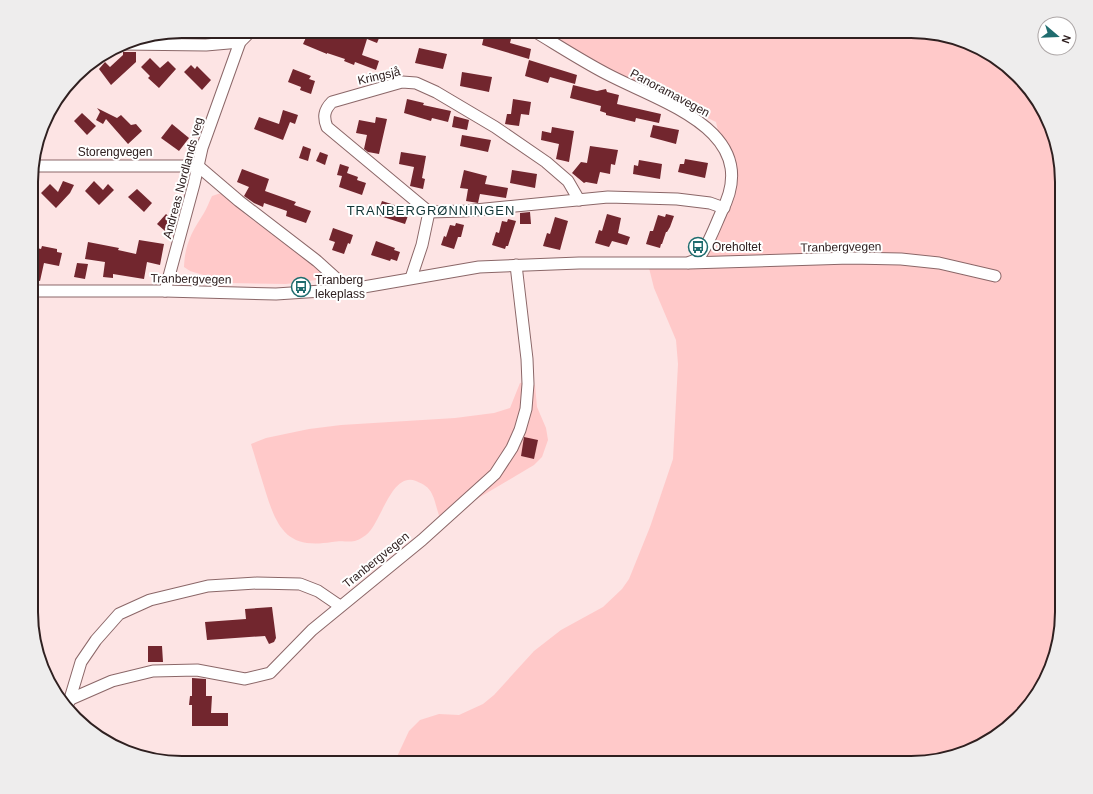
<svg xmlns="http://www.w3.org/2000/svg" width="1093" height="794" viewBox="0 0 1093 794" font-family="Arial,sans-serif">
	<rect width="100%" height="100%" fill="#fde4e4"/>
	<!-- green -->
	<g fill="#ffc9c9">
		<path d="M539,31H921L969,42L1003,62L1046,115L1062,172V622L1051,670L1031,704L978,748L912,763H394L409,731L420,720L439,714L459,715L483,704L494,695L534,651L561,630L603,607L622,589L629,579L650,527L673,459L678,364L676,340L654,288L649,268L698,269L731,187L716,122L643,87Z"/>
		<path d="M221,193L246,215L316,266L320,270V276L316,280L286,284L230,283L190,271L184,267C185,243 192,232 204,213C207,208 209,202 212,196Z"/>
		<path d="M525,382L535,385L537,407L546,428L548,440L542,457L534,465L441,520C437,512 436,502 432,494C429,487 423,484 416,481C391,471 381,524 366,535C352,546 347,539 332,542C289,549 278,531 266,493C261,477 256,460 251,444L266,438L309,429L341,425L455,418L494,413L510,408L520,383Z"/>
	</g>
	<!-- building -->
	<g fill="#72262e">
		<path d="M313,31H382L377,43L367,39L362,55L379,61L376,70L355,62L354,65L344,61L345,59L327,53V54L303,44L308,33L313,35Z"/>
		<path d="M485,32L511,39L510,43L531,49L529,59L482,45Z"/>
		<path d="M419,48L447,54L443,69L415,63Z"/>
		<path d="M123,52H136V62L111,85L99,69L105,62L110,67L123,55Z"/>
		<path d="M150,58L160,68L168,61L176,69L159,88L148,78L150,76L141,67Z"/>
		<path d="M529,60L577,75L575,84L550,77L548,83L525,76Z"/>
		<path d="M191,65L195,69L197,66L211,80L202,90L184,72Z"/>
		<path d="M293,69L311,76L309,79L315,81L311,94L300,90L301,87L288,82Z"/>
		<path d="M462,72L492,77L489,92L460,86Z"/>
		<path d="M573,85L597,91L606,89L607,92L619,95L617,104L661,114L659,123L636,118L635,122L606,115V113L600,111L601,106L570,98Z"/>
		<path d="M407,99L424,103L423,105L451,111L448,122L432,118L431,121L404,113Z"/>
		<path d="M513,99L531,102L529,115L521,114L519,126L505,124L507,114H511Z"/>
		<path d="M97,108L117,118L121,115L131,125L136,124L142,131L128,144L106,119L103,124L96,120L100,112Z"/>
		<path d="M283,110L298,115L295,124L290,122L283,140L254,129L259,117L279,124Z"/>
		<path d="M82,113L96,126L87,135L74,121Z"/>
		<path d="M454,116L469,120L467,130L452,127Z"/>
		<path d="M376,117L387,119L379,154L368,152L364,149L367,135L356,133L359,120L375,123Z"/>
		<path d="M172,124L189,138L179,151L161,138Z"/>
		<path d="M653,125L679,130L676,144L650,137Z"/>
		<path d="M552,127L574,131L569,162L556,159L559,144L541,140L542,131L551,133Z"/>
		<path d="M462,135L491,140L488,152L460,146Z"/>
		<path d="M303,146L311,149L308,161L299,158Z"/>
		<path d="M590,146L618,150L615,165L611,164L610,174L600,172L597,184L586,182L584,183L572,173L581,162L587,163Z"/>
		<path d="M320,152L328,155L325,165L316,161Z"/>
		<path d="M401,152L426,156L422,178L425,179L423,189L410,186L414,167L399,164Z"/>
		<path d="M685,159L708,163L705,178L678,172L680,164H684Z"/>
		<path d="M639,160L662,164L660,179L633,174L634,165L638,166Z"/>
		<path d="M340,164L349,167L347,173L358,177L357,180L366,183L362,195L339,187L342,176L337,175Z"/>
		<path d="M242,169L269,179L265,191L296,202L294,205L311,211L306,223L286,216L287,211L264,203L263,207L254,203L244,196L249,187L237,182Z"/>
		<path d="M464,170L487,176L485,184L508,188L506,198L480,194L478,203L466,201L468,189L460,188Z"/>
		<path d="M512,170L537,174L535,188L510,183Z"/>
		<path d="M63,181L74,185L70,193L56,208L41,193L50,184L58,192Z"/>
		<path d="M94,181L103,190L108,184L114,190L99,205L85,191Z"/>
		<path d="M137,189L152,203L144,212L128,197Z"/>
		<path d="M382,201L410,210L405,224L377,215Z"/>
		<path d="M530,212L531,224H520V213Z"/>
		<path d="M166,214L174,221L165,231L157,224Z"/>
		<path d="M607,214L621,218L618,233L630,237L627,245L612,241L609,247L595,243L599,230L602,231Z"/>
		<path d="M666,214L674,216L670,227L667,232H666L662,244H661L660,248L646,244L650,231H653L658,215L665,217Z"/>
		<path d="M555,217L568,221L560,250L543,246L547,233L550,234Z"/>
		<path d="M508,219L516,221L508,246H506L505,249L492,245L496,232L499,233L502,221L507,222Z"/>
		<path d="M456,223L464,225L461,237H458L454,249L441,245L444,236L446,237L450,225L455,226Z"/>
		<path d="M333,228L353,235L350,244L348,243L344,254L332,250L335,242L329,240Z"/>
		<path d="M139,240L164,244L160,265L147,262L144,279L113,274V278L103,277L105,262L85,259L88,242L119,248L118,250L136,254Z"/>
		<path d="M376,241L395,248L394,250L400,252L397,261L391,259L390,261L371,255Z"/>
		<path d="M42,246L57,249V252L62,253L59,266L44,263L40,281L32,279V270L37,248L41,249Z"/>
		<path d="M77,263L88,264L85,279L74,277Z"/>
		<path d="M524,437L538,440L534,459L521,456Z"/>
		<path d="M272,607L276,638L274,642L269,644L265,636L207,640L205,622L246,619L245,609Z"/>
		<path d="M148,646H162L163,662H148Z"/>
		<path d="M192,678L206,679V696H212L211,713H228V726H192V705H189L190,696H192Z"/>
	</g>
	<g fill="none" stroke-linecap="round" stroke-linejoin="round">
		<!-- street casing -->
		<g stroke="#8b6768" stroke-width="13">
			<g id="street">
				<path d="M122,44L206,45L240,42"/>
				<path d="M32,166H198L239,201L317,261L348,289"/>
				<path d="M429,212L327,127C323,117 324,110 332,102L402,82L416,83L436,92L495,127L546,162L568,181L579,200"/>
				<path d="M429,212L465,211L608,197L677,199L710,203L724,208"/>
				<path d="M689,263L850,258L901,259L939,263L995,276"/>
				<path d="M411,278L422,245L429,212"/>
				<path d="M32,291H165L276,294L352,289L479,267L579,263H687C690,262 695,261 698,258C706,251 716,224 721,213C765,131 662,103 607,74C582,61 559,46 534,31"/>
				<path d="M165,291L194,184L202,148L240,42L251,31"/>
				<path d="M64,702L112,681L153,671L197,670L245,679L270,673L312,630L422,540L495,474L512,448L520,430L526,409L528,384L527,359L516,265"/>
				<path d="M69,702L81,662L96,640L119,614L150,600L208,586L257,583L300,584L318,591L340,606"/>
			</g>
		</g>
		<!-- street -->
		<use href="#street" stroke="#fff" stroke-width="11"/>
	</g>
	<!-- icons -->
	<defs>
		<g id="bus-ring" transform="scale(1)"><circle r="9.5" fill="#fff" stroke="#1f6c6e" stroke-width="1.5"/><path d="M-5-6H5V4H4V6H2V4H-2V6H-4V4H-5ZM-3.5-4V0h7V-4ZM-3.5 1.2v1.5H-2V1.2ZM2 1.2v1.5H3.5V1.2Z" fill="#1f6c6e"/></g>
	</defs>
	<g fill-rule="evenodd">
		<use href="#bus-ring" x="698" y="247"/>
		<use href="#bus-ring" x="301" y="287"/>
	</g>
	<g text-anchor="middle" dominant-baseline="central" stroke-width="4" stroke-linejoin="round" paint-order="stroke">
		<!-- street labels -->
		<g font-size="12" fill="#2f2020" stroke="#fff">
			<text transform="translate(379 76) rotate(-13)">Kringsjå</text>
			<text transform="translate(670 93) rotate(28)">Panoramavegen</text>
			<text x="115" y="152">Storengvegen</text>
			<text transform="translate(183 178) rotate(-75)">Andreas Nordlands veg</text>
			<text transform="translate(841 247) rotate(-1)">Tranbergvegen</text>
			<text transform="translate(191 279) rotate(1)">Tranbergvegen</text>
			<text transform="translate(376 560) rotate(-39)">Tranbergvegen</text>
		</g>
		<!-- poi labels -->
		<g font-size="12" fill="#2f2020" stroke="#fff" text-anchor="start">
			<text x="712" y="247">Oreholtet</text>
			<text x="315" y="280">Tranberg<tspan x="315" dy="14">lekeplass</tspan></text>
		</g>
		<!-- neighbourhood labels -->
		<g font-size="13" letter-spacing="1" fill="#123536" stroke="#fff">
			<text x="431" y="210">TRANBERGRØNNINGEN</text>
		</g>
	</g>
	<!-- crop -->
	<path d="M0 0H1093V794H0ZM182 38H911A144 144 0 0 1 1055 182V612A144 144 0 0 1 911 756H182A144 144 0 0 1 38 612V182A144 144 0 0 1 182 38Z" fill="#eeeded" fill-rule="evenodd"/>
	<path fill="none" stroke="#2f2020" stroke-width="2" d="M182 38H911A144 144 0 0 1 1055 182V612A144 144 0 0 1 911 756H182A144 144 0 0 1 38 612V182A144 144 0 0 1 182 38Z"/>
	<!-- north arrow -->
	<g transform="translate(1057 36) rotate(109)"><circle r="19" fill="#ffffff" stroke="#aca6a6"/>
	<path d="M0-3L7 15L0 10L-7 15Z" fill="#1f6c6e"/>
	<text y="-6" font-size="11" font-weight="bold" text-anchor="middle" fill="#2f2020">N</text>
	</g>
</svg>
